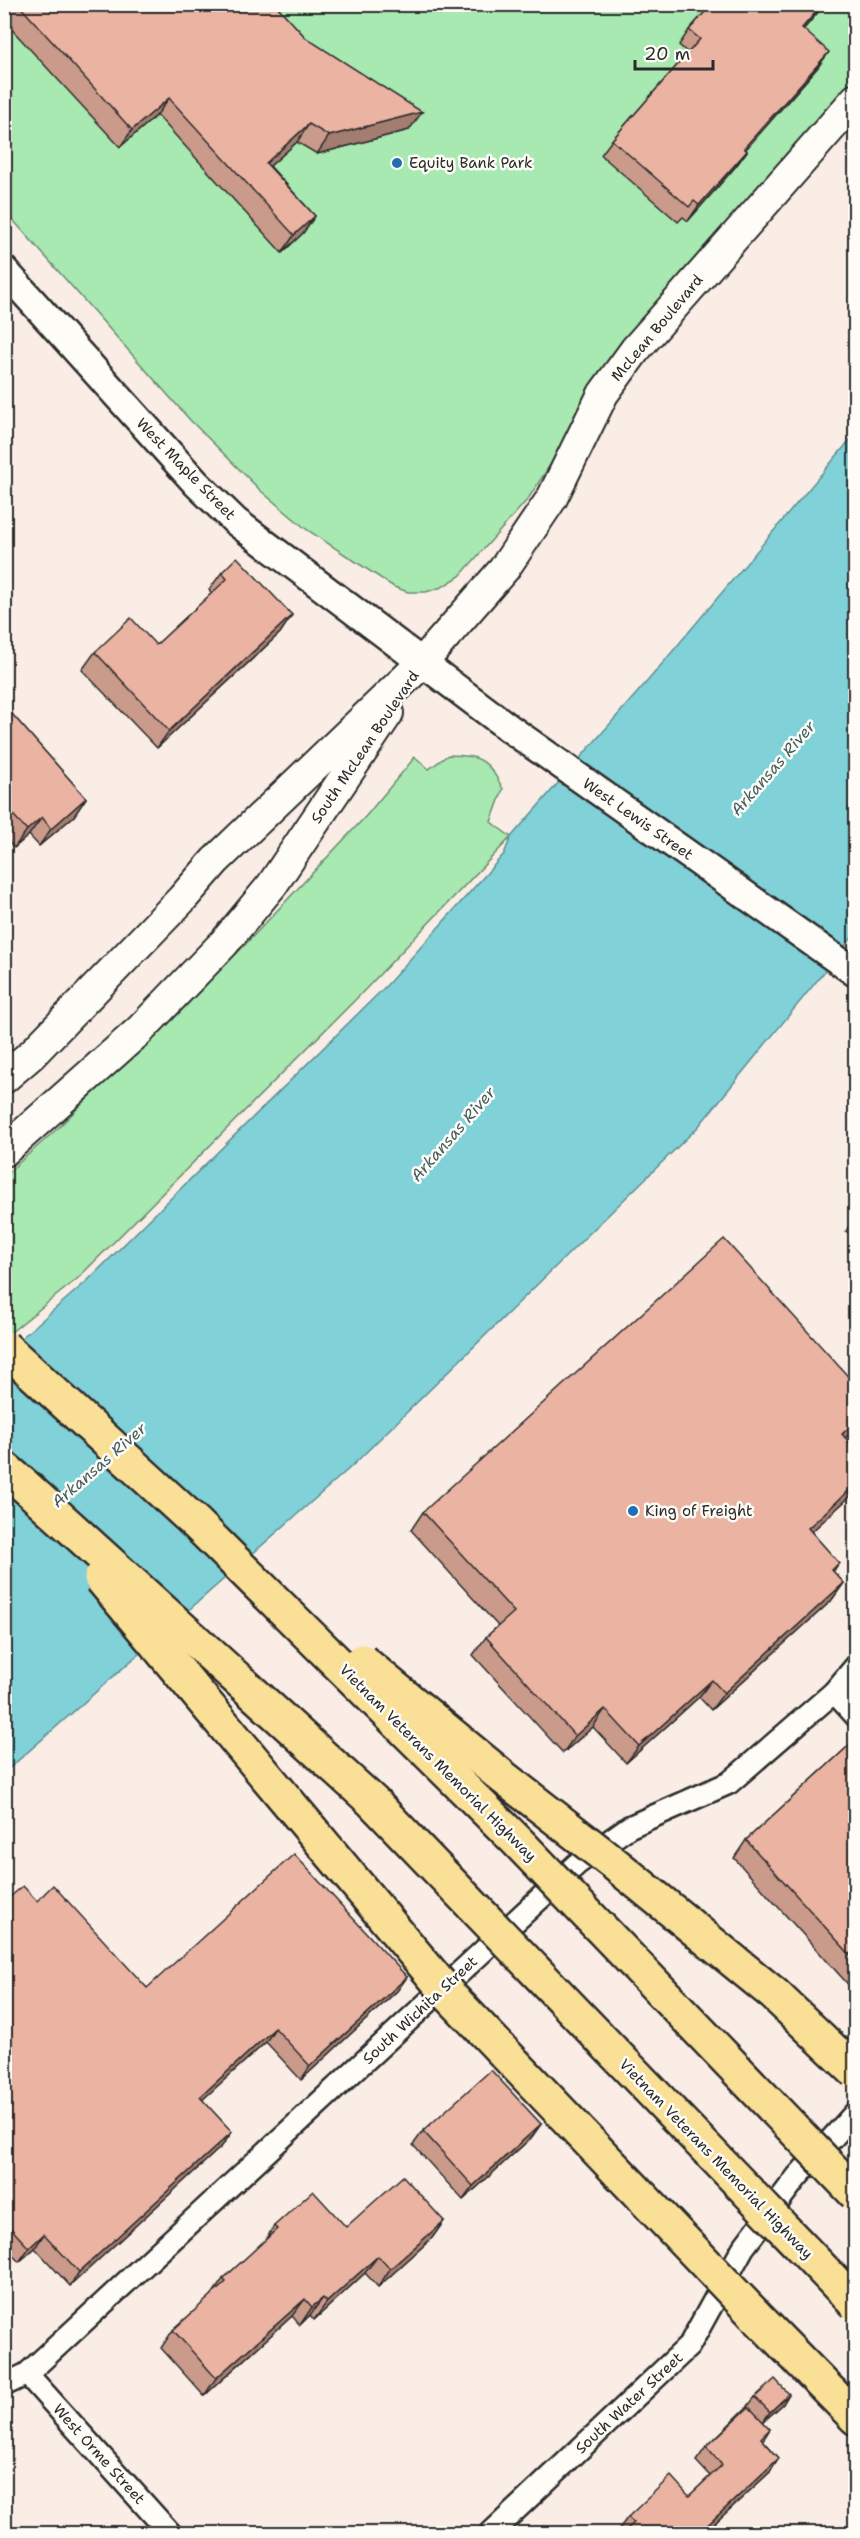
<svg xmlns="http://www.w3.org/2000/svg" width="860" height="2538" viewBox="0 0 860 2538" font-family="'Shantell Sans',sans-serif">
	<rect width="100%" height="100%" fill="#f9ede6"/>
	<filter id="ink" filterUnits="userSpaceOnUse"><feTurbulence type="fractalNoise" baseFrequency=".0167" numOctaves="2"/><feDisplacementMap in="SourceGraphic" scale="12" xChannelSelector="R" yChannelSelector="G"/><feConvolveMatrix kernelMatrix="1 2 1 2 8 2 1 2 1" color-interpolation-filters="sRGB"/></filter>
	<g filter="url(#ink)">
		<!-- green -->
		<g fill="#a8e8b1" stroke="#6a8a6e" stroke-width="1.5">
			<path d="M4,5H855V76L781,165L556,456L528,499L460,576L442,587L426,592H408L394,587L306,529L261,491L190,420L5,211Z"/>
			<path d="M448,755C482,756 487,759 503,789L491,822L511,837L359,996L77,1279L5,1337L4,1176L58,1128L168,1018L242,948L366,816L415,757L429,769Z"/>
		</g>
		<!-- water -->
		<path fill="#80d1d8" stroke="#5e8f93" stroke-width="1.5" d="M855,434V934L698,1127L352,1466L5,1772L4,1353L87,1281L386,986L504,854L511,837L651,677Z"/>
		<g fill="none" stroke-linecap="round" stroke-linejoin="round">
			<!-- minor casing -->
			<g stroke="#2b2b2b" stroke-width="26">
				<g id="minor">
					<path d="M834,1692L856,1716"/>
					<path d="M27,2374L171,2534"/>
					<path d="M4,2385L27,2374L577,1864L629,1827L729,1783L834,1692L856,1666"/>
					<path d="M490,2534L689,2346L743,2248L797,2177L856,2112"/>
				</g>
			</g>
			<!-- tertiary casing -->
			<g stroke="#2b2b2b" stroke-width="32">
				<path id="tertiary" d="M4,270L196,483L235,521L509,728L856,973"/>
			</g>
			<!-- secondary casing -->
			<g stroke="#2b2b2b" stroke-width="34">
				<g id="secondary">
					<path d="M4,1078L32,1054L182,899L215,861L421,664L504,569L552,498L603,394L635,350L856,99"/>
					<path d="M4,1151L140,1030L224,943L272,885L388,713"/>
				</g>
			</g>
			<!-- motorway casing -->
			<g stroke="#2b2b2b" stroke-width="38">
				<g id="motorway">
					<path d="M4,1468L25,1486"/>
					<path d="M754,2314L856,2418"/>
				</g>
			</g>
			<!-- minor -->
			<use href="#minor" stroke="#fdfcf7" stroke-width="21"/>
			<!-- tertiary -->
			<use href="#tertiary" stroke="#fdfcf7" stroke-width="27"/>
			<!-- secondary -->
			<use href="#secondary" stroke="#fdfcf7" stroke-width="30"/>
			<!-- motorway -->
			<use href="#motorway" stroke="#fadf96" stroke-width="33"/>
			<!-- motorway-bridge casing -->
			<g stroke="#2b2b2b" stroke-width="38" stroke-linecap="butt">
				<g id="motorway-bridge">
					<path d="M4,1347L197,1524L517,1841L856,2194"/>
					<path d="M25,1486L372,1801L856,2304"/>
					<path d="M101,1578L450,1996L754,2314"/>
					<path d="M362,1661L504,1778L616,1865L774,1994L856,2072"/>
				</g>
			</g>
			<!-- motorway-bridge -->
			<use href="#motorway-bridge" stroke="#fadf96" stroke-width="33"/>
		</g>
		<!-- wall -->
		<g fill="#ca9a8b" stroke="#2b2b2b" stroke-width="1.5">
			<path d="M4,4H275L306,38L409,130L317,154L297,142L270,166L315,216L303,233L282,253L157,115L120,147L4,21Z"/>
			<path d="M712,4H825L803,30L818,67L745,150L747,151L736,166L688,221L683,217L678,222L601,155L612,140L688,53L679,45L689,30Z"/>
			<path d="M222,572L292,615L280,633L157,748L82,670L95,652L156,645L212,593L209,590Z"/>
			<path d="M4,705L86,798L74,816L39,846L29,835L14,848L4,837Z"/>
			<path d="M855,1217V1238L846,1231Z"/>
			<path d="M855,1429L845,1438L855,1492L811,1532L839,1563L833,1572L844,1583L831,1601L711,1710L699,1697L626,1763L593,1727L563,1753L473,1655L486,1637L498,1626L411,1530L423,1512Z"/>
			<path d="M855,1740V1992L734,1858L746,1840Z"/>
			<path d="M37,1901L147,1988L407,1977L397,1991L301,2080L266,2042L202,2100L232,2132L222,2146L70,2286L35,2248L19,2262L4,2246V1902Z"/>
			<path d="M541,2124L531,2138L463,2200L413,2145L423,2131Z"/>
			<path d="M444,2221L432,2238L378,2287L365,2273L314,2320L310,2315L300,2325L292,2316L204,2396L161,2348L173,2330L211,2296L223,2279L264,2242L274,2226L346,2227Z"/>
			<path d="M755,2397L783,2404L763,2422L770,2429L763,2440L779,2458L770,2472L703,2534H621L618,2530L628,2517L689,2496L710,2476L696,2461L706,2447L748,2406Z"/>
		</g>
		<!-- shaded-wall -->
		<g fill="#a47d71" stroke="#2b2b2b" stroke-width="1.5">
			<path d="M823,4H825L791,44L802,28Z"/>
			<path d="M829,52L818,67L733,164L744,148Z"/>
			<path d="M169,98L157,115L120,147L132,130Z"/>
			<path d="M422,112L409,130L317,154L329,136Z"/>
			<path d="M309,124L297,142L254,180L266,163Z"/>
			<path d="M747,151L736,166L688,221L699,205Z"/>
			<path d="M315,216L303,233L282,253L294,235Z"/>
			<path d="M292,615L280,633L157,748L169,731Z"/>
			<path d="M86,798L74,816L39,846L51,829Z"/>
			<path d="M42,817L29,835L14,848L27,830Z"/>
			<path d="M855,1422V1429L830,1452L842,1434Z"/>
			<path d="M855,1485V1492L796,1546L808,1528Z"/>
			<path d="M844,1583L831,1601L711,1710L724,1693Z"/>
			<path d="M712,1680L699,1697L626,1763L639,1746Z"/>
			<path d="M605,1709L593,1727L563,1753L575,1736Z"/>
			<path d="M407,1977L397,1991L301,2080L310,2066Z"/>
			<path d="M275,2028L266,2042L190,2111L200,2097Z"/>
			<path d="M541,2124L531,2138L463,2200L473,2186Z"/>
			<path d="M232,2132L222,2146L70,2286L79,2272Z"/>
			<path d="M444,2221L432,2238L378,2287L390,2269Z"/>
			<path d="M44,2234L35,2248L19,2262L29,2248Z"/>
			<path d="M378,2256L365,2273L314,2320L327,2302Z"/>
			<path d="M323,2298L310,2315L300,2325L312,2307Z"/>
			<path d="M305,2299L292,2316L204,2396L216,2378Z"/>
			<path d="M789,2394L783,2404L763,2422L770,2412Z"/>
			<path d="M779,2458L770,2472L703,2534H698Z"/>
		</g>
		<!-- building -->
		<g fill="#ebb3a2" stroke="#2b2b2b" stroke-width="1.5">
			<path d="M18,4H275L306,38L422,112L329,136L309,124L266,163L315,216L294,235L169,98L132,130Z"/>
			<path d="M712,4H823L802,28L829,52L744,148L747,151L699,205L694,201L689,207L612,140L700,39L689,30Z"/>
			<path d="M237,557L292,615L169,731L95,652L131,618L156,645L227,579L222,572Z"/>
			<path d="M4,705L86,798L51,829L42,817L27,830L4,805Z"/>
			<path d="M724,1239L855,1384V1422L842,1434L855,1449V1485L808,1528L839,1563L832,1570L844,1583L724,1693L712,1680L639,1746L605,1709L575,1736L486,1637L514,1612L423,1512Z"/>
			<path d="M855,1740V1960L746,1840Z"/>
			<path d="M294,1854L407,1977L310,2066L275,2028L200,2097L232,2132L79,2272L44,2234L29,2248L4,2221V1902L23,1886L37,1901L53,1885L147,1988Z"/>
			<path d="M491,2070L541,2124L473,2186L423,2131Z"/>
			<path d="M403,2176L444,2221L390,2269L378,2256L327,2302L323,2298L312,2307L305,2299L216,2378L173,2330L226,2282L223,2279L277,2229L274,2226L313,2191L346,2227Z"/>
			<path d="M775,2379L789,2394L770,2412L755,2397Z"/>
			<path d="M749,2407L770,2429L761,2438L779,2458L698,2534H621L634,2523L628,2517L671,2476L689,2496L722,2465L706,2447Z"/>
		</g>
	</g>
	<!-- markers -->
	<g fill="#1f6fb2" stroke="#fdfcf7" stroke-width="2">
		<circle cx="397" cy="163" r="6"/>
		<circle cx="633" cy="1511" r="6"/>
	</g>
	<g text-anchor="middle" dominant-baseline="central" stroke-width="5" stroke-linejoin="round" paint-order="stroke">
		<!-- poi labels -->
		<g font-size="15" fill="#2b2b2b" stroke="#fdfcf7" text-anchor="start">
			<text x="409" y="163">Equity Bank Park</text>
			<text x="645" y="1511">King of Freight</text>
		</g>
		<!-- street labels -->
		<g font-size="15" fill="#2b2b2b" stroke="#fdfcf7">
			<text transform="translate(657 328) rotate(-50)">McLean Boulevard</text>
			<text transform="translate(186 469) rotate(46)">West Maple Street</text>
			<text transform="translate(365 747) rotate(-56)">South McLean Boulevard</text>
			<text transform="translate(638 819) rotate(35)">West Lewis Street</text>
			<text transform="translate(438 1763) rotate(45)">Vietnam Veterans Memorial Highway</text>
			<text transform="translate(420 2010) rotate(-43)">South Wichita Street</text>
			<text transform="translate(716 2159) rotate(46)">Vietnam Veterans Memorial Highway</text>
			<text transform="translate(629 2403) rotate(-43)">South Water Street</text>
			<text transform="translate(99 2454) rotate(48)">West Orme Street</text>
		</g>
		<!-- water labels -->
		<g font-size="16" font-style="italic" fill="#445d5f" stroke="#fdfcf7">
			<text transform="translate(773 768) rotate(-49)">Arkansas River</text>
			<text transform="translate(453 1134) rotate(-49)">Arkansas River</text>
			<text transform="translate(99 1465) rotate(-41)">Arkansas River</text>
		</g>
	</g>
	<!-- margin -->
	<rect width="860" height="2538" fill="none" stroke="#fdfcf7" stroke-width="24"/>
	<rect x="12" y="12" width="836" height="2514" fill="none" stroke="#2b2b2b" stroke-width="2" filter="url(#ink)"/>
	<!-- scale -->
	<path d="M635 60v9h78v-9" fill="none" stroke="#2b2b2b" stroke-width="3"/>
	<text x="644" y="60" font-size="18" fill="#2b2b2b" stroke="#fdfcf7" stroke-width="4.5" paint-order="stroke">20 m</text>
</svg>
